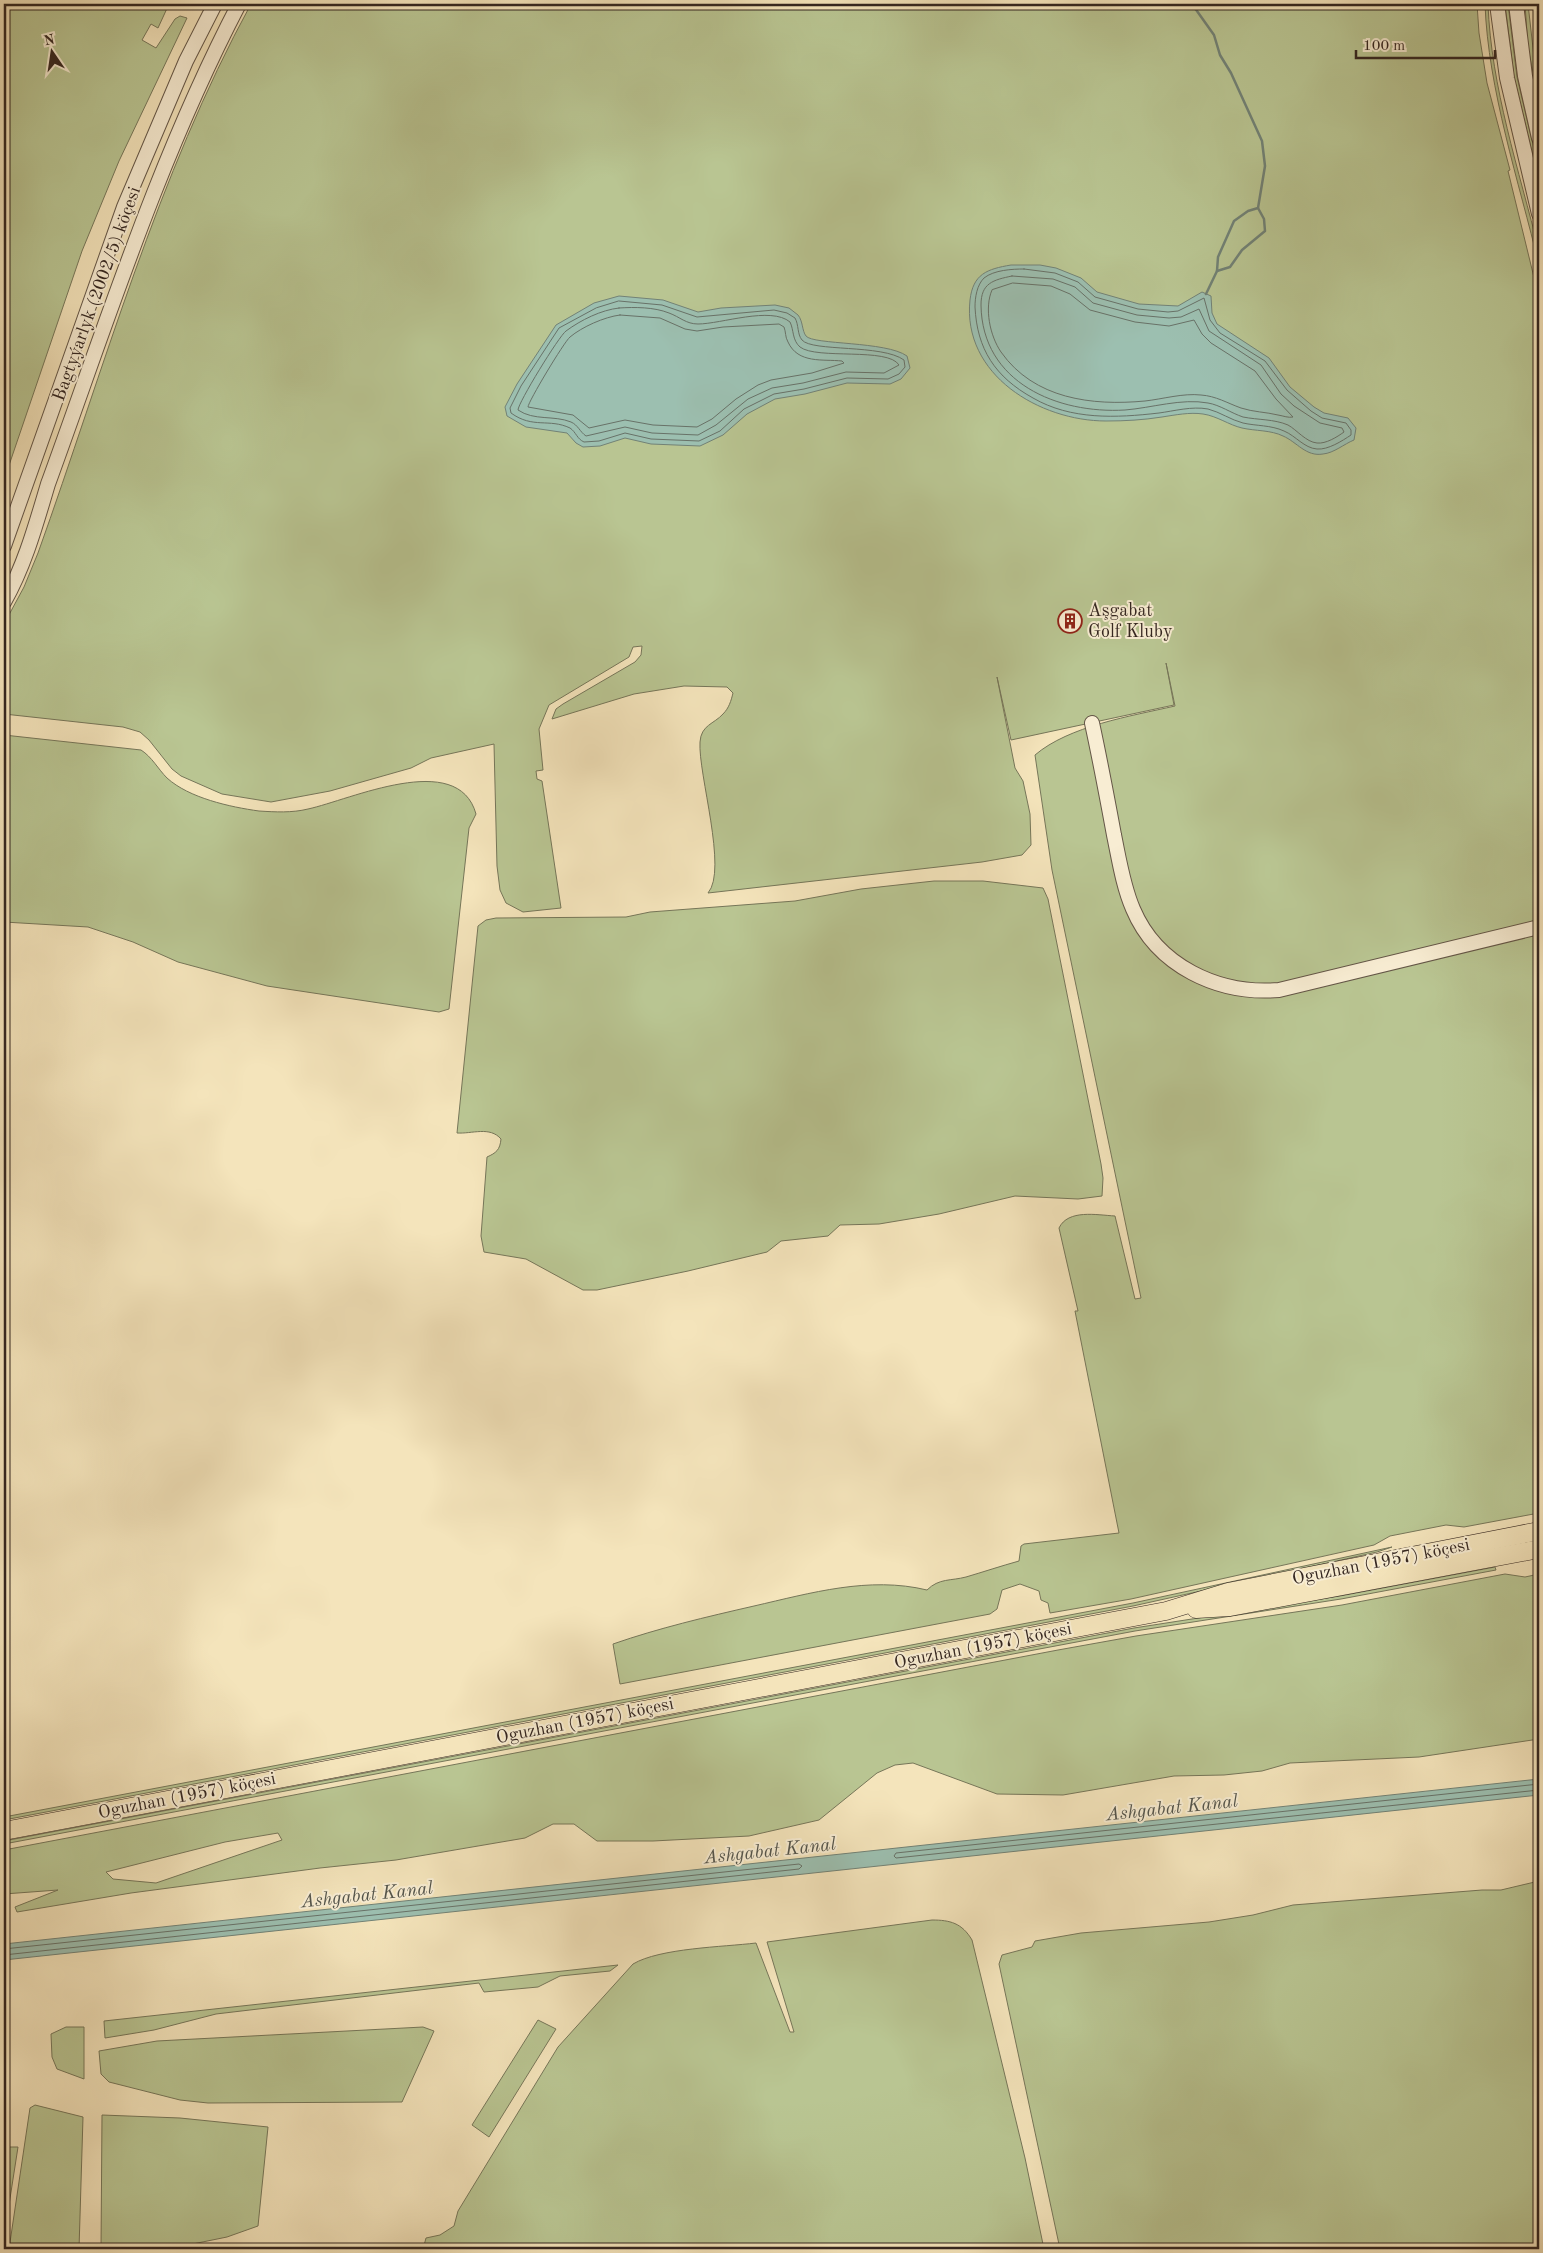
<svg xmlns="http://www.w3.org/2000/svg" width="1543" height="2253" viewBox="0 0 1543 2253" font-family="'Old Standard TT',serif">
	<rect width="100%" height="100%" fill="#f4e4bb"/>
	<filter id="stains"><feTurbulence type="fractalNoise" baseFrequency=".004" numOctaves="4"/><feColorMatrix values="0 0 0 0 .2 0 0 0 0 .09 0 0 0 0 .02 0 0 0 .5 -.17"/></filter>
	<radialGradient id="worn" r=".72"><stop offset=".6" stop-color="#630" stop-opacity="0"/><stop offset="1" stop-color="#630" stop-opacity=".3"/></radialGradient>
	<!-- green -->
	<g fill="#b9c592" stroke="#767659" fill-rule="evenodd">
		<path d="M4,4H169L158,28L151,24L142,40L156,48L175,19L180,16L187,18L119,161L82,251L4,480Z"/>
		<path d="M251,4H1477L1479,33L1487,83L1510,170L1508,171L1539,298V1513L1464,1527L1446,1525L1390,1536L1374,1545L1131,1599L1050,1613L1048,1603L1041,1600L1039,1591L1020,1584L1002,1590L997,1609L990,1614L620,1684L613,1644C659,1628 706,1617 754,1606C811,1593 869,1576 927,1590C939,1578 951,1581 966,1577C983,1572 1001,1566 1019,1561L1021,1546L1024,1544L1119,1533L1075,1311H1078L1059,1228C1068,1209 1097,1215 1115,1216L1135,1299L1141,1298L1052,870L1035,755C1069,726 1131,716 1175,706L1166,663L1174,705L1011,740L997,677L1015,768L1023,781L1030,814L1031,845L1022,855L982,862L708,893C728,870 698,774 700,742C701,725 714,724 723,714C729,708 731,701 733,693L727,687L684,686L634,694L552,719L556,709L563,704L635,662L641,655L642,646L633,647L629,657L549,705L539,729L543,770L536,771L537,779L542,781L561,908L523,912L506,903L500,890L497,866L494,744L431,758L411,768L330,791L271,802L222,794L181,776L172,769L149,740L140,732L123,727L4,714V624L24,587L38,553C104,369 157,176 251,4Z"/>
		<path d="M1485,4H1488C1491,87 1519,170 1539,251V265C1519,182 1488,89 1485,4Z"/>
		<path d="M1505,4H1508L1517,77L1539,170V182L1514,77Z"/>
		<path d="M1525,4H1528L1539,101L1528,48Z"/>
		<path d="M4,735L141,750C152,757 158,769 167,778C189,798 230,807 259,811C275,812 292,813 308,809C350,800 458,749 476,814L469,828L449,1009L439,1012L267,986L178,962L133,942L88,927L4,922Z"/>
		<path d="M934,881H983L1043,888L1048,899L1101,1164L1103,1178L1102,1196L1078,1199L1015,1196L939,1214L879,1224L840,1225L828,1236L781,1241L767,1252L688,1271L597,1290H583L526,1259L484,1252L481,1236L487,1157C496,1153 500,1150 501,1139C490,1126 472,1134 457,1133L478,926L486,920L496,918L626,917L650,912L795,901L861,889Z"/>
		<path d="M1392,1547L1377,1552L1133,1606L4,1820V1817L1133,1603Z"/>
		<path d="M1495,1567L1496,1570L1341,1599L1135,1631L4,1844V1841L1134,1628L1340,1596Z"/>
		<path d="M1505,1574L1525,1577L1539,1574V1739L1419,1757L1290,1763L1262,1771L1224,1775L1174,1776L1063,1795L997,1794L913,1763L895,1765L877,1773L819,1820L749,1836L653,1841H597L574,1824H553L525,1838L396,1860L320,1868L131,1893L17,1912L15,1907L58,1890L4,1894V1850L1058,1650L1136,1636L1342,1605ZM278,1833L282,1840L156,1883L113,1879L106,1872L225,1842Z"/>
		<path d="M1539,1881V2249H1060L999,1964L1002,1955L1032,1947L1035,1941L1081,1933L1209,1922L1253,1915L1293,1905L1482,1890H1501Z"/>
		<path d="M932,1920C950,1920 962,1923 972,1940L1025,2158L1044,2249H423L426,2238L440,2235L454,2226L458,2211L558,2047L633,1964C660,1948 723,1947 756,1943L790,2032H794L767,1942Z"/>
		<path d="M618,1965L610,1971L560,1976L538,1987L484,1992L479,1983L216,2014L154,2030L105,2038L104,2021Z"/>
		<path d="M538,2020L556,2029L489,2137L472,2125Z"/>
		<path d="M66,2027H84V2079L57,2069L52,2057L51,2034Z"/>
		<path d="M423,2027L434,2031L402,2102L208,2103L180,2100L109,2082L101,2074L99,2051L157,2041Z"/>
		<path d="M35,2105L83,2117L79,2249H9L30,2108Z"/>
		<path d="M102,2115L180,2118L268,2127L258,2226L227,2237L173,2248L101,2249Z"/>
		<path d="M4,2147H18L4,2237Z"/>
	</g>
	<!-- water -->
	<g fill="#9cbfb0" stroke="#728276">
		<path d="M1011,265H1040L1056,268L1081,278L1097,292L1139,304L1178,306L1202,292L1211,296L1212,313L1217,324L1269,358L1290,387L1314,407L1324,413L1348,418L1356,428L1354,440C1344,444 1334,453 1323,454C1306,457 1297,442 1283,436C1271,430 1255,431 1242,428C1229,425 1217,416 1203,414C1190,412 1175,415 1162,417C1143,420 1125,421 1106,421C1040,421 962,375 970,300C973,274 987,269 1011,265Z"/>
		<path d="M619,296L663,300L698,312L721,308L775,305L789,308L798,315C803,321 802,331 806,336C813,345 886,341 907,356L910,368L901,379L890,384L847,383L805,394L775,399L747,414L723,435L700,446L651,444L625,438L600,446L583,447L576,443L567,433L526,427L507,416L505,407L517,384L556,325L594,303Z"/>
		<path d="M1539,1779V1795L4,1960V1944Z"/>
	</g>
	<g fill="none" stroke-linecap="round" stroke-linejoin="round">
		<!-- shore -->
		<g stroke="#687268" stroke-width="1">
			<path d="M1024,269L1055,273L1078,282L1095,297L1138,309L1168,312L1178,311L1204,298L1210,320L1220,333L1265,361L1287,390L1311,411L1322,418L1346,423L1351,430V435C1342,441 1328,450 1317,449C1304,448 1296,436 1284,431C1271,425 1256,426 1243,423C1231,420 1220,412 1208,409C1192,406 1174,411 1159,413C1116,418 1071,420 1033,398C995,377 977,349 975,307C975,297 977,285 984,278C994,270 1012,269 1024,269Z"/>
			<path d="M1012,276L1053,279L1075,287L1093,303L1137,315L1169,318L1181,317L1199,309L1209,331L1261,365L1281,394L1294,406L1320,423L1342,428L1344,432C1337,437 1326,444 1317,443C1306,442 1297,430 1288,425C1274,419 1258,420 1243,417C1231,413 1220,405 1208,403C1182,398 1151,408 1125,410C1058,414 982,383 981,305C981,283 993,280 1012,276Z"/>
			<path d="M1013,283L1051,286L1070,294L1090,310L1135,322L1169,326L1194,320L1202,334L1211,343L1255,371L1276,399L1293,417C1288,418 1284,416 1278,415C1266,412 1253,412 1241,408C1227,403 1216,396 1201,395C1183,393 1163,399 1145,401C1092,406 1034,399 1001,352C990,336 984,308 992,290Z"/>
			<path d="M619,301L662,305L697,317L774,310L787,313L795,318C799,325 797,334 802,340C812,352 882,344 904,360L905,367L899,374L888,379L847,378L804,389L774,394L744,409L720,431L699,441L651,439L625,433L599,441L584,442C577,439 576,432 570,428C549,418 533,429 511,413L510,408L521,386L559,328L596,308Z"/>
			<path d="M619,308C635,307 654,307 669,313C680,317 686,324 698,324C721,324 771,306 790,322C794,330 792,340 800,347C817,360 888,347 899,365L884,373L846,372L803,383L772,388L748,399L716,425L698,435L652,433L625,427L586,436C580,432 578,425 571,422C554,415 534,421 518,410C518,403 559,336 566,331C581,320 601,310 619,308Z"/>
			<path d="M620,315L660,318L685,329L697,331L723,327L779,324L784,327C786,332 785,337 788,342C798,364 823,359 842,361L844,363L812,373L771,380L758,385L736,399L712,419L697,427L653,425L625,420L589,428L573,415L528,407C528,402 564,342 570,337C582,327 604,317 620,315Z"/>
			<path d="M1539,1784L896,1853L894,1856L896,1858L1539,1790"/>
			<path d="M4,1949L799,1864L802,1866L799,1869L4,1955"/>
		</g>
		<!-- stream -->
		<g stroke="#728276" stroke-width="2.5">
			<path d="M1192,4L1214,35L1220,55L1231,73L1262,141L1265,166L1258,208L1248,211L1234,221L1218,257L1217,271L1206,294"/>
			<path d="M1217,271L1230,267L1242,250L1265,231L1264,219L1258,208"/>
		</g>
		<!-- minor casing -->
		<g stroke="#645647" stroke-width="16">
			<g id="minor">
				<path d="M1497,4L1507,78L1539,214"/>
				<path d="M1516,4L1525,76L1539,138"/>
				<path d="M4,546L124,207L186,61L215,4"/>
				<path d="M4,602C25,565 36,524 48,484C107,322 159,157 239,4"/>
				<path d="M1092,723C1100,760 1107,797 1114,835C1119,859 1123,886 1133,909C1157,966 1218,995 1279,990L1539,927"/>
			</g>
		</g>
		<!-- major casing -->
		<g stroke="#342620" stroke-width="19">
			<g id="major">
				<path d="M1196,1609L1230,1607L1539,1549"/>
				<path d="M4,1831L1166,1611L1228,1592L1539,1531"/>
			</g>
		</g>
		<!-- minor -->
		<use href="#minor" stroke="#f8edd3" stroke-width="14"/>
		<!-- major -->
		<use href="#major" stroke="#f4e4bb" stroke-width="18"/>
	</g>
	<!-- icons -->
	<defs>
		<g id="building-ring" transform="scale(1.25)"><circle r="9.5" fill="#f8edd3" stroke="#8f2418" stroke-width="1.5"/><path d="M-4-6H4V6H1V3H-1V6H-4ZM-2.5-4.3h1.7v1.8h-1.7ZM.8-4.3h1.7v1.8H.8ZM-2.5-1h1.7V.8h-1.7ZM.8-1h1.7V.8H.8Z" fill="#8f2418"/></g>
	</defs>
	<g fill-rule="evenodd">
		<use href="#building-ring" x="1070" y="621"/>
	</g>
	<g text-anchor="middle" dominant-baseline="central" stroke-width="4" stroke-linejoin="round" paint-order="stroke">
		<!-- street labels -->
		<g font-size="18" fill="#342620" stroke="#f8edd3">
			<text transform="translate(97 294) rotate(-70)">Bagtyýarlyk (2002/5) köçesi</text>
			<text transform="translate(1381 1562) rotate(-11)">Oguzhan (1957) köçesi</text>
			<text transform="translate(983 1646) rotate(-11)">Oguzhan (1957) köçesi</text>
			<text transform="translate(585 1721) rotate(-11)">Oguzhan (1957) köçesi</text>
			<text transform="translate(187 1796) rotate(-11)">Oguzhan (1957) köçesi</text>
		</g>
		<!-- poi labels -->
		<g font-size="18" fill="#342620" stroke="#f8edd3" text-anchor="start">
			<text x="1088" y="611">Aşgabat<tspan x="1088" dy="21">Golf Kluby</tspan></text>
		</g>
		<!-- water labels -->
		<g font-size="19" font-style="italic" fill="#53544b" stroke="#f8edd3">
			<text transform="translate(1172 1809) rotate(-6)">Ashgabat Kanal</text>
			<text transform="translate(770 1852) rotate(-6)">Ashgabat Kanal</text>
			<text transform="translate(367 1896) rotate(-6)">Ashgabat Kanal</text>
		</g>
	</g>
	<!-- margin -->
	<rect width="1543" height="2253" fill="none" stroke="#f4e4bb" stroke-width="20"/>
	<rect x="5" y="5" width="1533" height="2243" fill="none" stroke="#342620" stroke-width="2.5"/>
	<rect x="10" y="10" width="1523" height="2233" fill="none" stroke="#342620"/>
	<!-- north arrow -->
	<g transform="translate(52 52) rotate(347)" stroke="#f8edd3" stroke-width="4" paint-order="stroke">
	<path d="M0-4L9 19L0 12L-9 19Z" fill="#342620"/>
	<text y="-8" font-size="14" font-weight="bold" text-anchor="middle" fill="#342620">N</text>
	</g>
	<!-- scale -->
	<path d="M1356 50v8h139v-8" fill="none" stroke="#342620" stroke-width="2.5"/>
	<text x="1363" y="50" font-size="15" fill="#342620" stroke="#f8edd3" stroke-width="4" paint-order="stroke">100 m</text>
	<rect width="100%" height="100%" filter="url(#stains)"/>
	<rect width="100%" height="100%" fill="url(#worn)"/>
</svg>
